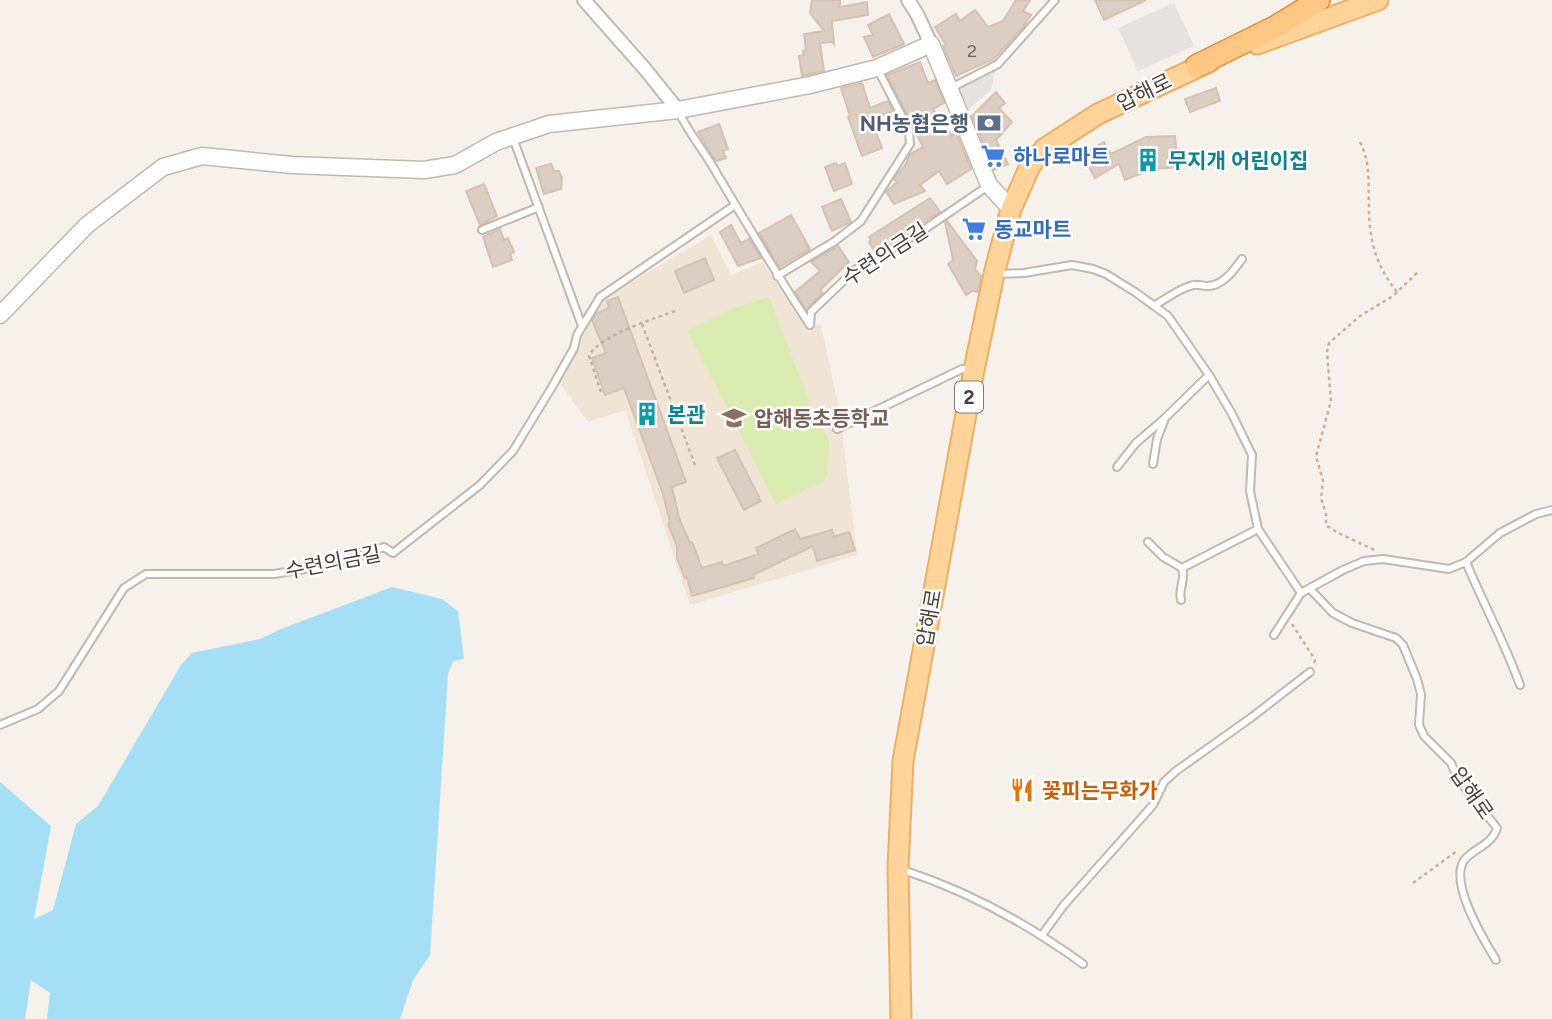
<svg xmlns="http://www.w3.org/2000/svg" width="1552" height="1019" viewBox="0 0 1552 1019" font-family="Figtree,'Noto Sans KR',sans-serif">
	<rect width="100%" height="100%" fill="#f6f1eb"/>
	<!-- education -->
	<path fill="#f0e4d4" d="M711,235L731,275L762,262L804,326L821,325L840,414L857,555L690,605L625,410L588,422L558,380L581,326L593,305Z"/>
	<!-- green -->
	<path fill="#daecb2" d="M769,297L817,421L829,438L827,477L823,481L776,504L687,330L734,308Z"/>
	<!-- parking -->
	<g fill="#e5e2df">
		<path d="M1174,3L1194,46L1138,71L1118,28Z"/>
		<path d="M995,71L991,90L964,113L955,92Z"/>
	</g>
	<!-- water -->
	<path fill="#a5dff5" d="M392,587L442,599L458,611L464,659L453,661L448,674L430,955L413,980L400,1019H47L50,993L31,980L25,1019H0V782L51,826L34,919L53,910L76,824L98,806L181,665L192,653L260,639L281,629Z"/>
	<!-- building -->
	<g fill="#dccec3" stroke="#d4c2b2" stroke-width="2">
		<path d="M812,0H840V7L867,2L868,15L832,21L834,44L832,42L820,43L824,71L802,76L799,56L804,55L803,51L806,50L804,34L824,31L810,13Z"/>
		<path d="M1016,0H1030L1023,11L1031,15L1024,26L994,59L956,76L943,46L946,45L935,27L956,14L960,21L975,10L988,27L1003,21Z"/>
		<path d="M1095,0H1146L1104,20Z"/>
		<path d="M889,14L904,44L873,57L864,37L873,35L868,25Z"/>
		<path d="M920,62L928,83L935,80L944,103L933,109L952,136L956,132L971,169L947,184L939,171L920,185L925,191L894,204L886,192L897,182L894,179L906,164L910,154L923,147L887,75Z"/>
		<path d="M862,83L870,108L888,101L893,111L871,120L882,148L862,156L848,117L850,116L841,88Z"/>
		<path d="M1216,88L1220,101L1190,112L1185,99Z"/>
		<path d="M996,92L1005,103L999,108L1012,122L996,140L1008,164L994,170L972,116Z"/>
		<path d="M719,124L728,149L723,151L726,158L716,161L698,132Z"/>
		<path d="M1175,136L1178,167L1152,169L1125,180L1119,164L1095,178L1082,154L1104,142L1111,154L1146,137Z"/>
		<path d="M836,163L837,166L845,163L852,184L834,191L825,167Z"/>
		<path d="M551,164L554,171H559L562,178L561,189L544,194L536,168Z"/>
		<path d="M484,184L497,216L480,225L466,191Z"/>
		<path d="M930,198L940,212L875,252L869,242L871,240L869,237Z"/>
		<path d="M841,199L851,222L832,231L822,207Z"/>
		<path d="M791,215L810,249L779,267L759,233Z"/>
		<path d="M947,221L977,261L975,269L981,276L978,292L972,291L966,295L948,264L953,260L945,222Z"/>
		<path d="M731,225L741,243L749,239L761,258L738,266L720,232Z"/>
		<path d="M500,229L504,240L508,238L514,252L510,254L512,260L493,267L483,237Z"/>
		<path d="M838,246L849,262L820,290L823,293L806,309L795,292L820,271L811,262Z"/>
		<path d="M705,258L714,280L684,293L675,271Z"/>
		<path d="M618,297L686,482L672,487L679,518L690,543L692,542L702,568L722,562L723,566L759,554L756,548L795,529L800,539L832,530L834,536L833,537L849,532L855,550L817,561L813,546L753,575L754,578L692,596L687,577L685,578L677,558V546L668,524L670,522L662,491L624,388L605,395L592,358L606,353L592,320L597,313L609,308L607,301Z"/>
		<path d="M735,450L761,501L744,510L717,458Z"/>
	</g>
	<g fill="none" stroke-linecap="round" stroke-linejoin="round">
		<!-- service casing -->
		<g stroke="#c2b8ad" stroke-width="10">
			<g id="service">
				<path d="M951,88L998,64L1055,0"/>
				<path d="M679,112C688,132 702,148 713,167C745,221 776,274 810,325L811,312L856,269L919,233L988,186"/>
				<path d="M513,138L582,326"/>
				<path d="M482,230L539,207"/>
				<path d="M996,274L1024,273L1072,265L1093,269L1106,274L1135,292L1168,316L1209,375L1232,414L1252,455L1250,491L1258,529L1301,593"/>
				<path d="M777,276L835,241L861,221L910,144L909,130L878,70"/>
				<path d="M1155,305C1166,299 1177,290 1190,286C1197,283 1200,286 1207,286C1223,286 1234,270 1242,259"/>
				<path d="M837,429L962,369L972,370"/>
				<path d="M1153,464L1157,439L1164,421"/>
				<path d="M1117,467L1136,443L1164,419L1209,375"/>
				<path d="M1148,542L1163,557L1182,568L1258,529"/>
				<path d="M1466,562C1483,603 1505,643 1520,685"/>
				<path d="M1310,589L1333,613L1352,623L1396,638L1403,645L1417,679L1421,694L1419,725L1424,736L1451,763L1458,779L1497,828C1493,843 1476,848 1466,858C1446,879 1484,940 1496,960"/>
				<path d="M1181,600C1178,588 1186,581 1182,568"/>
				<path d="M1274,635L1301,593L1343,570L1364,561L1383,559L1449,569L1466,562L1500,533L1536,514L1552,510"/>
				<path d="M0,725L38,709L59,691L124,588L146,574H274L335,564L384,547L393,553L480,485L513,451L552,387L574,348L577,335L600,297L735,205"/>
				<path d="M903,870C968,891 1028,924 1083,964"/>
				<path d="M1042,935L1064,905L1153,805L1164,782L1176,771L1252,717L1310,672"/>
			</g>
		</g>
		<!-- minor casing -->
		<g stroke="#c2b8ad" stroke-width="16">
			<g id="minor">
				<path d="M584,0L645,69L678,110"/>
				<path d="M908,0L917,14L931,44"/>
			</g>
		</g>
		<!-- tertiary casing -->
		<g stroke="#c2b8ad" stroke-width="19">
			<path id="tertiary" d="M0,315L87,225L163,167L202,156L292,165L424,170L455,165L496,142L549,124L678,110L810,85L877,68L931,44L989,185L1011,209"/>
		</g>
		<!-- primary casing -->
		<g stroke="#ebaf65" stroke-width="23">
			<g id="primary">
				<path d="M1257,44L1378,0"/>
				<path d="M901,1019L898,868L903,761L974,370L994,274L1011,209L1030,166L1044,149L1098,114L1209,62"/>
			</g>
		</g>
		<!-- trunk casing -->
		<g stroke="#e68c35" stroke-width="24">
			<path id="trunk" d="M1196,66L1275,27L1319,0"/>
		</g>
		<!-- path -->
		<g stroke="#c5b19d" stroke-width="2.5" stroke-dasharray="3.5 3.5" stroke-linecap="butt">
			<path d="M1360,142C1371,163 1368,185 1369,207C1369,240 1376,266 1397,292"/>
			<path d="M642,324L695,465"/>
			<path d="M601,392L589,356C601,334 654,319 678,310"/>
			<path d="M1374,550C1361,543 1335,533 1326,525V514L1321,498L1323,481L1316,456L1331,401L1327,352L1329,343L1360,316L1393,296L1418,272"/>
			<path d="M1292,624L1315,660L1314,663"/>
			<path d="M1413,883L1457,851"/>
		</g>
		<!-- service -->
		<use href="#service" stroke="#fff" stroke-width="6"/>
		<!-- minor -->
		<use href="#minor" stroke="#fff" stroke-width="12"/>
		<!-- tertiary -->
		<use href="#tertiary" stroke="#fff" stroke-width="16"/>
		<!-- primary -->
		<use href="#primary" stroke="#ffd49b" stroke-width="19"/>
		<!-- trunk -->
		<use href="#trunk" stroke="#ffc784" stroke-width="21"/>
	</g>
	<!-- icons -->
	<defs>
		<g id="bank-bare" transform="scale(1.89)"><path d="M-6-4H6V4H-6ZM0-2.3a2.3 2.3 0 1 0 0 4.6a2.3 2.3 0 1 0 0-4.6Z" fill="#5c6f8a" stroke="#fff" stroke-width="2.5" paint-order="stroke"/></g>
		<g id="supermarket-bare" transform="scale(1.89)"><path d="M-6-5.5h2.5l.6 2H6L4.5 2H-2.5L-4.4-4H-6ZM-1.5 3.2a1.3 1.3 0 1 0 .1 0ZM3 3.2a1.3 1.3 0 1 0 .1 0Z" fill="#3f7fe0" stroke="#fff" stroke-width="2.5" paint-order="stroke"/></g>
		<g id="building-bare" transform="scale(1.89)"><path d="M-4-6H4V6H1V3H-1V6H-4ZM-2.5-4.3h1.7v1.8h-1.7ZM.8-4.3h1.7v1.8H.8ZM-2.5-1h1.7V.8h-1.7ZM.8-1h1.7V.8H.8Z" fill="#0f9aa8" stroke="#fff" stroke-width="2.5" paint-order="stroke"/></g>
		<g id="school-bare" transform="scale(1.89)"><path d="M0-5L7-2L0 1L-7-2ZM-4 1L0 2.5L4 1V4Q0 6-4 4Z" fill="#8d6e63" stroke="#fff" stroke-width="2.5" paint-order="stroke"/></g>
		<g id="restaurant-bare" transform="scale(1.89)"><path d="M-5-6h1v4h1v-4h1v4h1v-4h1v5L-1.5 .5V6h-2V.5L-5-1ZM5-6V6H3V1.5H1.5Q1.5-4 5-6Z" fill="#e8710a" stroke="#fff" stroke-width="2.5" paint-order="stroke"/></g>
	</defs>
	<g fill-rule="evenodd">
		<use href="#bank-bare" x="989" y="123"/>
		<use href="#supermarket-bare" x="993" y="156"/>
		<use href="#building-bare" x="1148" y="160"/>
		<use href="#supermarket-bare" x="974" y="229"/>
		<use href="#building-bare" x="647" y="414"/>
		<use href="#school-bare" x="734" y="418"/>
		<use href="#restaurant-bare" x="1022" y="790"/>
	</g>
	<g text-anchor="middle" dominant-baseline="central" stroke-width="5" stroke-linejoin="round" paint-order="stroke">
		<!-- number labels -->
		<g font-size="18" fill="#6f645b">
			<text x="972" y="51">2</text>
		</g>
		<!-- shield labels -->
		<rect fill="#fff" stroke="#817a74" stroke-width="2" x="955" y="381.5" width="28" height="31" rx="5"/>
		<g font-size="19" font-weight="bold" fill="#4b4138">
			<text x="969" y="397">2</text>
		</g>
		<!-- street labels -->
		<g font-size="21" fill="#4b4138" stroke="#fff">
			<text transform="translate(1144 92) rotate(-26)">압해로</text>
			<text transform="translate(885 254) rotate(-33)">수련의금길</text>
			<text transform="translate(333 562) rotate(-11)">수련의금길</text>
			<text transform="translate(929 618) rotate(-80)">압해로</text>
			<text transform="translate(1472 793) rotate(55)">압해로</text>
		</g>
		<!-- service labels -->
		<g font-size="21" font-weight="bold" fill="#4e5e75" stroke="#fff" text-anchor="end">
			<text x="969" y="123">NH농협은행</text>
		</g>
		<!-- shop labels -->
		<g font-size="21" font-weight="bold" fill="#366cbe" stroke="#fff" text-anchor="start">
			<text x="1013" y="156">하나로마트</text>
			<text x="994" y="229">동교마트</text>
		</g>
		<!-- culture labels -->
		<g font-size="21" font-weight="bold" fill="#0d838f" stroke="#fff" text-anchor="start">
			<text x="1168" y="160">무지개 어린이집</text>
			<text x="667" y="414">본관</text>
		</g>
		<!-- education labels -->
		<g font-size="21" font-weight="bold" fill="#785e54" stroke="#fff" text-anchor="start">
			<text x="754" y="418">압해동초등학교</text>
		</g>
		<!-- food labels -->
		<g font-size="21" font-weight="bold" fill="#c56008" stroke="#fff" text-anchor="start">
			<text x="1042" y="790">꽃피는무화가</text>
		</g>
	</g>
</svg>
